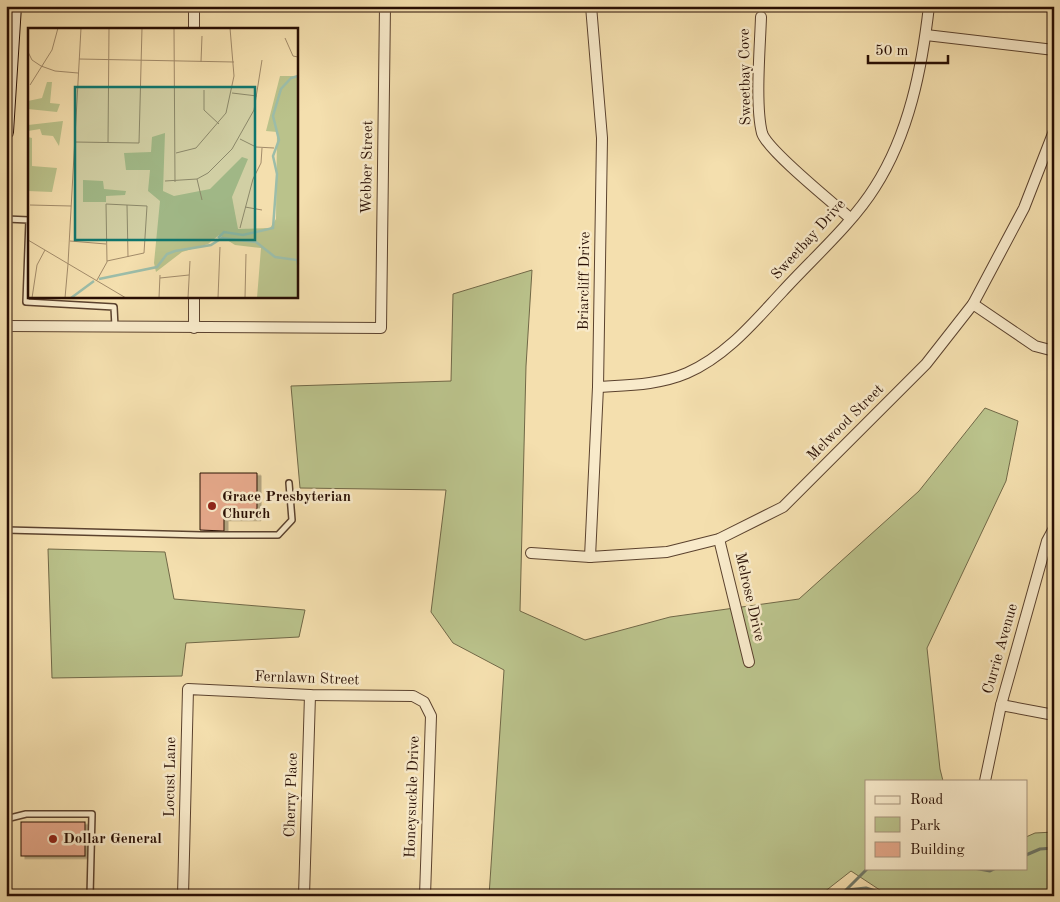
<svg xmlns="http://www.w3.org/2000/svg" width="1060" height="902" viewBox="0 0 1060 902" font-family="'Old Standard TT',serif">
	<defs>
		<filter id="shadow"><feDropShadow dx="4" dy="2.5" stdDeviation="0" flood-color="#0004"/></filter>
	</defs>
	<rect width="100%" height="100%" fill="#f4dfae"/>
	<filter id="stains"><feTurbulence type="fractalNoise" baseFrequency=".004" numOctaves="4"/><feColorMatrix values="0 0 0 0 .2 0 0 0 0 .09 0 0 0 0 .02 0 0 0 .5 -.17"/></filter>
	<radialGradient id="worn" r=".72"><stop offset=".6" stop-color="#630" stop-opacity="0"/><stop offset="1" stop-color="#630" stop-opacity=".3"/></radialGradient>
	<!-- green -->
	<g fill="#bac28b" stroke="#716847">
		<path d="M532,270L526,366L520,611L585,640L670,617L799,599L919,491L985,408L1018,421L1006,481L927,648L940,769L943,781H866V868H1026V837L1035,833L1054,832V896H889L851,871L819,896H489L504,670L453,643L431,612L446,490L300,488L291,386L451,381L453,294Z"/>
		<path d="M48,549L165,552L174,599L305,610L299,637L186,643L182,676L52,678Z"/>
	</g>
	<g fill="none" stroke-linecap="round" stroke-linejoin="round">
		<!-- stream -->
		<g stroke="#6e7767" stroke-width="3">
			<path d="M1026,855L1040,849L1054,848"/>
			<path d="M974,868L990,871L996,868"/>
			<path d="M847,889L868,868"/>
			<path d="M843,896L846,890L866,888L891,896"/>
		</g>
	</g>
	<!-- building -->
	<g fill="#e5a88a" stroke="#280e03" filter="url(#shadow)">
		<path d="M200,473H257V518H224V531L200,530Z"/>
		<rect x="21" y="822" width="64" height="34"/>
	</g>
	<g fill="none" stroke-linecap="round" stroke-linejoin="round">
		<!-- lane casing -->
		<g stroke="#5b422e" stroke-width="8">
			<g id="lane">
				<path d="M6,219L29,220L26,302L114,307L115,327"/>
				<path d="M6,530L202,535H278L292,520L289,483"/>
				<path d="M6,819L26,814H92L90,896"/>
			</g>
		</g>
		<!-- street casing -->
		<g stroke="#5b422e" stroke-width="12">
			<g id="street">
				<path d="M194,6V29"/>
				<path d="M761,17C760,48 755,105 762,133C767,150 833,203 850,218"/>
				<path d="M926,35L1054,50"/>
				<path d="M194,296V328"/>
				<path d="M973,304L1035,346L1054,351"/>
				<path d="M6,326L381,328L385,6"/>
				<path d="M598,387C629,385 659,385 687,373C726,356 754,322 782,292C812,259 852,224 875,187C909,134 922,68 929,6"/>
				<path d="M719,539L749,662"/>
				<path d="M531,553L590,557L667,552L719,539L783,507L926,364L973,304L1024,208L1054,131"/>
				<path d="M590,557L598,387L602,138L591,6"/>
				<path d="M1001,705L1054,715"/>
				<path d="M985,781L1001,705L1047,541L1054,528"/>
				<path d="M183,896L188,689L310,695L413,696L424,702L431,716L425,896"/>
				<path d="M304,896L310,695"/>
			</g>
		</g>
		<!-- secondary casing -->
		<g stroke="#280e03" stroke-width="16">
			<path id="secondary" d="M6,132L14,6"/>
		</g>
		<!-- lane -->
		<use href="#lane" stroke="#f8eaca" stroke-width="5"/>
		<!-- street -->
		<use href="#street" stroke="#f8eaca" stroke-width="10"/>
		<!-- secondary -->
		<use href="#secondary" stroke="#f8eaca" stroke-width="14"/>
	</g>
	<!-- markers -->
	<g fill="#8f2418" stroke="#f8eaca" stroke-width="2">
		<circle cx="212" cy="506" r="5"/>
		<circle cx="53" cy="839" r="5"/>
	</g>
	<g text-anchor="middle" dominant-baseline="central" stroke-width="5" stroke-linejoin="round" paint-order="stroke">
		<!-- street labels -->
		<g font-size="15" fill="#280e03" stroke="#f8eaca">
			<text transform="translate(746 77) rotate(-91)">Sweetbay Cove</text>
			<text transform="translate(368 167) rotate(-89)">Webber Street</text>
			<text transform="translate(809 240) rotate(-48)">Sweetbay Drive</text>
			<text transform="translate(585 281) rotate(-89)">Briarcliff Drive</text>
			<text transform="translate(846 423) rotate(-45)">Melwood Street</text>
			<text transform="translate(749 597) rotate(77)">Melrose Drive</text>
			<text transform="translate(1001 649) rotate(-74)">Currie Avenue</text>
			<text transform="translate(307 679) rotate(2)">Fernlawn Street</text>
			<text transform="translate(171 777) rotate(-89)">Locust Lane</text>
			<text transform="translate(292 795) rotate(-88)">Cherry Place</text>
			<text transform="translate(413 797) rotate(-88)">Honeysuckle Drive</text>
		</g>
		<!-- poi labels -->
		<g font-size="15" font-weight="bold" fill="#280e03" stroke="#f8eaca" text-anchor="start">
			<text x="222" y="497">Grace Presbyterian<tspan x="222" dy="17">Church</tspan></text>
			<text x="63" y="839">Dollar General</text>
		</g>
	</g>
	<!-- overview -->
	<g transform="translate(28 28)">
		<rect width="270" height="270" fill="#f4dfae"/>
		<path d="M252,48H270V270H229L233,220L207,217L191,207L180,216L154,224L128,244L126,235L132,173L120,163L122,142H98L96,125L123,124L124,109L137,105L135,163L146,168L182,161L214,129L220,131L204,169L210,201L242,200L248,191L249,104L238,103ZM19,54H24L22,75L32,76L29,84L0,81V73L14,70ZM35,93L31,118L25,108L14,107L12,101L0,103V97ZM0,109L4,110V138L29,140L24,164L0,163ZM55,152L75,153L76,161L98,163L97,167L78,168V174H55Z" fill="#bac28b"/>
		<path fill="none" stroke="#9cbda9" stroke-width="2.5" d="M190,210L196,204L215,207L245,200L249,146L245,128L251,112L245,88L253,61L263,50L270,48M71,251L129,239L139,226L147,223L183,217L194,210L228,214L247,229L269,232L270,236M43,270L66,253"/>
		<path fill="none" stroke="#a28b6a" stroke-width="1" d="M146,0L147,154M257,10L265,28L270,29M0,24L4,32L13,38L27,43L50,45M51,31L206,34M173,34L174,8M2,57L24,22L30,0M176,62V82L191,96M204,65L229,68M212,111L228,119L246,120M47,114L111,115L114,0M80,115L81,0M148,125L168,120L198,85L206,48L202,0M169,151L174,172M137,153L169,151L180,145L204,121L226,82L234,32M2,177L43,178M99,177L100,229M217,179L234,182M212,200L225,151L233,135L234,120M0,212L98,270M42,213L78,216M40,236L53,0M132,250L161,247M69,252L79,234L78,176L119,178L116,225L79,233M4,270L9,237L17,222M37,270L40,236M131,270L132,247M160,270L162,233M190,270L192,219M217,270L218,226"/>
		<path fill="#0f766e" fill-opacity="0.15" stroke="#0f766e" stroke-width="2.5" d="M47,59H227V212H47Z"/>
		<rect width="270" height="270" fill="none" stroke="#280e03" stroke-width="2.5"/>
	</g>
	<!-- margin -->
	<rect width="1060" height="902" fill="none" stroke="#f4dfae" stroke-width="25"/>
	<rect x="8" y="8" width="1045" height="887" fill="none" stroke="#280e03" stroke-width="2.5"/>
	<rect x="12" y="12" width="1035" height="877" fill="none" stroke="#280e03"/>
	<!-- legend -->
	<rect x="865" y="780" width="162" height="90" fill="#f8eaca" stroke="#a5927a"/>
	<rect x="875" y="796" width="25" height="8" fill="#f8eaca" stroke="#a5927a"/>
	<text x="910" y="804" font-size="15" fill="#280e03">Road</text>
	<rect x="875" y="817" width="25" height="15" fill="#bac28b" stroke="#a5927a"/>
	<text x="910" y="830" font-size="15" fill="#280e03">Park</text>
	<rect x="875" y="842" width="25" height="15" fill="#e5a88a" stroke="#a5927a"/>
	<text x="910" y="854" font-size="15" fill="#280e03">Building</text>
	<!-- scale -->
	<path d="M868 55v8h80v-8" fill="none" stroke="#280e03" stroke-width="2.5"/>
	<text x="875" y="55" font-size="15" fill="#280e03" stroke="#f8eaca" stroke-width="4" paint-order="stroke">50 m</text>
	<rect width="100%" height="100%" filter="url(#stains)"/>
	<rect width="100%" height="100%" fill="url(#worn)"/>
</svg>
